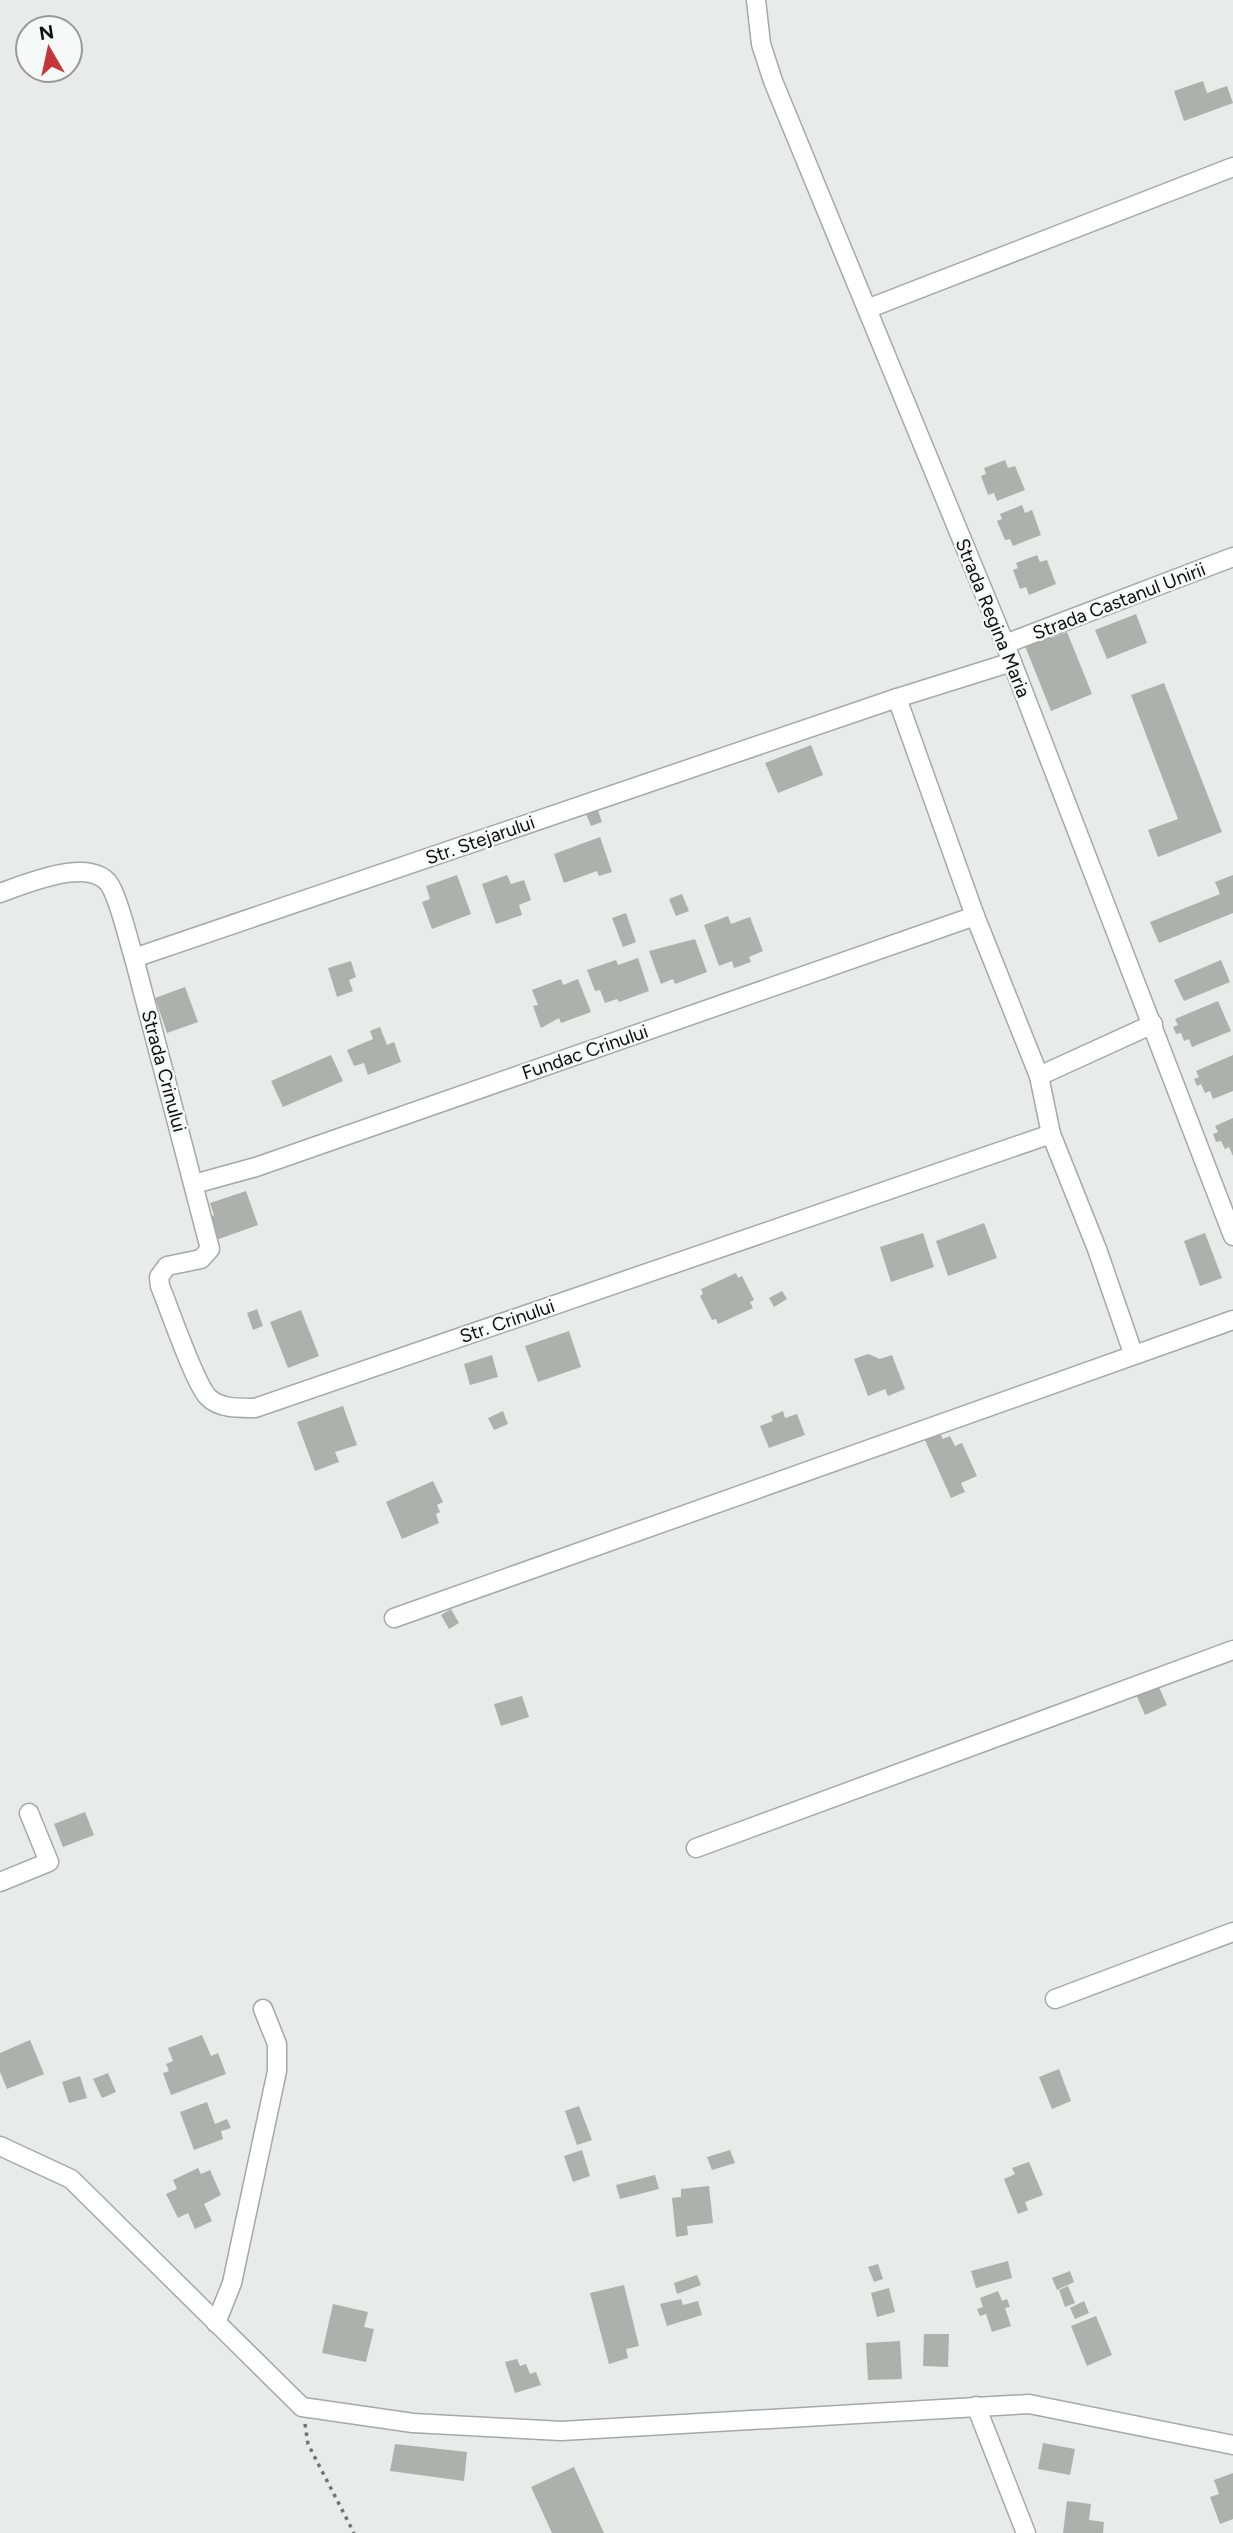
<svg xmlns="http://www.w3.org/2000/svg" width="1233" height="2533" viewBox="0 0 1233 2533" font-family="Figtree,sans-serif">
	<rect width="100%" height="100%" fill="#e8ebea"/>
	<!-- building -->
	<g fill="#aeb0ad">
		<path d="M1203,81L1207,93L1227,86L1233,103L1184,121L1174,91Z"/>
		<path d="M1005,460L1008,468L1015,466L1025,490L997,501L994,493L988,495L981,476L986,474L984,468Z"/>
		<path d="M1022,505L1025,513L1032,510L1041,535L1013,546L1010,539L1005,540L997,521L1002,519L1000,514Z"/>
		<path d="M1037,555L1040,562L1047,560L1056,584L1029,595L1026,587L1020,589L1013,570L1018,568L1016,563Z"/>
		<path d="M1136,614L1147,643L1107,659L1095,630Z"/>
		<path d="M1048,632L1051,638L1067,632L1092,694L1051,711L1023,641Z"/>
		<path d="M1164,683L1222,832L1158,857L1148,830L1178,819L1131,695Z"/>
		<path d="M811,745L823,775L778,793L765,763Z"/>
		<path d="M596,805L602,822L591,826L584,809Z"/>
		<path d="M600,837L612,872L599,876L597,871L564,883L554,854Z"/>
		<path d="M457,875L471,914L432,929L422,902L430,899L426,886Z"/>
		<path d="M507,875L511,884L524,880L531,900L519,905L522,915L496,924L482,884Z"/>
		<path d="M1233,875V913L1159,943L1150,922L1220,894L1215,882Z"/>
		<path d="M682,894L689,911L676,916L669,899Z"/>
		<path d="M626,913L636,942L623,947L612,918Z"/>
		<path d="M728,916L731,924L750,917L763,951L749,957L751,962L734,968L732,961L719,966L704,925Z"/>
		<path d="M695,939L707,972L675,984L673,979L661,984L649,951Z"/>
		<path d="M638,958L649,991L619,1002L617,999L605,1003L600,990L595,991L587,970L616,960L618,965Z"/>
		<path d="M1221,960L1230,982L1184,1001L1174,980Z"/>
		<path d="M351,961L356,977L349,980L353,991L337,997L328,968Z"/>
		<path d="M561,979L563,985L578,979L591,1012L561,1023L559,1018L541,1028L533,1006L538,1005L532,990Z"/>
		<path d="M185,987L198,1022L167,1033L155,998Z"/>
		<path d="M1218,1001L1231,1031L1192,1047L1189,1039L1184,1041L1181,1033L1176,1034L1173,1027L1178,1025L1175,1019Z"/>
		<path d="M380,1027L387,1045L394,1042L401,1062L368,1075L364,1063L354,1066L347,1050L373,1039L370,1031Z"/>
		<path d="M331,1055L343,1081L283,1107L271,1081Z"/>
		<path d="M1233,1055V1091L1213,1099L1210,1091L1205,1093L1201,1084L1197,1086L1194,1079L1199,1077L1196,1071Z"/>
		<path d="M1233,1118V1156L1229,1147L1225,1149L1221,1141L1216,1142L1213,1134L1218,1132L1215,1126Z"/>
		<path d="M246,1191L258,1225L216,1240L208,1218L214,1215L210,1203Z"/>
		<path d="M984,1223L997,1258L948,1276L936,1241Z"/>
		<path d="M923,1233L934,1267L891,1282L880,1247Z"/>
		<path d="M1205,1233L1222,1278L1200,1286L1184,1241Z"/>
		<path d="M736,1273L738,1278L742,1276L754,1300L750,1302L753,1308L718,1324L716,1319L712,1320L700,1296L703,1294L701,1289Z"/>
		<path d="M782,1291L787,1299L774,1307L769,1298Z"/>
		<path d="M257,1309L263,1326L253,1330L247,1313Z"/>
		<path d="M301,1310L319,1356L288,1368L270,1322Z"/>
		<path d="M569,1331L581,1367L538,1382L525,1346Z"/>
		<path d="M868,1354L880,1359L892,1355L905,1389L888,1396L885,1389L868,1396L854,1359Z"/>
		<path d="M492,1355L498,1377L470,1385L464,1364Z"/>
		<path d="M343,1406L357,1445L335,1452L339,1462L315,1471L297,1422Z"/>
		<path d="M503,1411L508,1424L494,1430L488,1418Z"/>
		<path d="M783,1411L785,1418L797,1414L805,1435L769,1448L760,1426L773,1421L771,1416Z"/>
		<path d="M939,1432L943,1439L950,1436L955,1446L962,1443L977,1476L961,1483L965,1492L951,1498L924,1438Z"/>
		<path d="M433,1481L443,1502L437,1505L440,1512L436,1514L439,1523L402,1539L386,1502Z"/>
		<path d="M451,1609L459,1623L449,1629L441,1615Z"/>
		<path d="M1157,1683L1167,1705L1145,1715L1135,1692Z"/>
		<path d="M522,1696L529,1717L501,1726L494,1704Z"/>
		<path d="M85,1812L94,1835L63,1847L54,1824Z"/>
		<path d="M202,2035L211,2056L218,2053L226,2074L171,2095L163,2073L169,2071L166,2064L173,2061L168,2048Z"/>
		<path d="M30,2040L44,2074L7,2089L0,2072V2053Z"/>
		<path d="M1059,2069L1071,2101L1052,2109L1039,2077Z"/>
		<path d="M108,2073L116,2092L102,2098L93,2079Z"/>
		<path d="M80,2076L87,2098L69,2103L62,2082Z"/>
		<path d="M207,2102L215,2124L227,2119L231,2128L221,2131L223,2139L194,2150L180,2112Z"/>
		<path d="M579,2106L592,2140L577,2145L565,2111Z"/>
		<path d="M582,2150L590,2176L573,2182L564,2156Z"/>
		<path d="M730,2150L735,2163L712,2170L707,2157Z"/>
		<path d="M1029,2162L1043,2195L1025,2202L1028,2210L1018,2214L1004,2179L1015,2174L1012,2168Z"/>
		<path d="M198,2168L201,2174L210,2170L221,2195L204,2204L212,2221L195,2229L188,2213L178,2218L166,2194L177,2189L173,2180Z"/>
		<path d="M655,2175L659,2189L620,2199L616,2185Z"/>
		<path d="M709,2186L713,2223L687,2226L688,2235L676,2237L672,2198L681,2197V2189Z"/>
		<path d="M1008,2261L1012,2278L976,2288L971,2271Z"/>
		<path d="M878,2264L883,2279L874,2282L868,2267Z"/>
		<path d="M1070,2271L1074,2282L1057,2290L1052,2278Z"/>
		<path d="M697,2275L701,2285L677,2294L674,2283Z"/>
		<path d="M624,2285L639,2346L626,2349L628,2358L609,2364L590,2293Z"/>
		<path d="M1068,2286L1075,2303L1065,2307L1059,2290Z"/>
		<path d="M889,2288L895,2312L877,2317L871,2293Z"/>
		<path d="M998,2291L1002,2301L1007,2299L1010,2307L1005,2308L1011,2326L992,2332L986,2314L980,2316L977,2309L983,2307L980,2298Z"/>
		<path d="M681,2299L683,2305L698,2301L702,2315L667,2326L660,2304Z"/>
		<path d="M1084,2301L1089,2313L1075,2319L1070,2308Z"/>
		<path d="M333,2304L368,2312L364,2327L374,2329L366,2362L322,2353Z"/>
		<path d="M1096,2316L1112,2355L1087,2366L1071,2326Z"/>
		<path d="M924,2334H949L948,2367L923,2366Z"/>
		<path d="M900,2341L902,2379L868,2380L866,2343Z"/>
		<path d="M517,2359L520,2366L526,2364L530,2374L536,2372L541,2385L515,2393L505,2362Z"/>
		<path d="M1043,2443L1075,2449L1070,2475L1038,2469Z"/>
		<path d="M395,2444L467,2452L464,2481L390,2471Z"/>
		<path d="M574,2467L604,2533H552L531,2487Z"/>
		<path d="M1233,2473V2519L1220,2524L1210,2497L1219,2494L1214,2480Z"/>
		<path d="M1067,2501L1091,2504L1089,2520L1104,2522L1103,2533H1063Z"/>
	</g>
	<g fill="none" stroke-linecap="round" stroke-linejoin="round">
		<!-- street casing -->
		<g stroke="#a5a9a7" stroke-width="21">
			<g id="street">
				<path d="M756,0L761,44L773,81L1005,644L1233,1236"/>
				<path d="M867,309L1233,167"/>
				<path d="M1005,644L1233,557"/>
				<path d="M897,698L975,916L1039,1076L1051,1134L1097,1249L1133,1353"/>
				<path d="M0,893C26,884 96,853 112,889C122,910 127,936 134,958L897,698L1012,662"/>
				<path d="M134,958L210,1249L201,1259L167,1266L159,1277L160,1286C169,1308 195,1384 208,1397C220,1409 239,1408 255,1408L1051,1134"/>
				<path d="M1039,1076L1153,1024"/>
				<path d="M194,1184L256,1167L975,916"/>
				<path d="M394,1618L1233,1320"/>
				<path d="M696,1848L1233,1650"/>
				<path d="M0,1882L49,1862L29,1813"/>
				<path d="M1055,1999L1233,1932"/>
				<path d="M0,2146L71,2179L302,2407L413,2423L561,2431L1029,2404L1233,2445"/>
				<path d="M216,2323L232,2283L277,2071V2044L263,2009"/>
				<path d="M976,2406L1026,2533"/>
			</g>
		</g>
		<!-- path -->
		<path stroke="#717372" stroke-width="3.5" stroke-dasharray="3.5 5" stroke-linecap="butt" d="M305,2424L308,2444L354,2533"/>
		<!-- street -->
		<use href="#street" stroke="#fff" stroke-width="18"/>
	</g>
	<g text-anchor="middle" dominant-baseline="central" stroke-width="5" stroke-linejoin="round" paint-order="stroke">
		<!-- street labels -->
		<g font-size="19" fill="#0e0f0f" stroke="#f5f9f7">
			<text transform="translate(1119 601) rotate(-21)">Strada Castanul Unirii</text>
			<text transform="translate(993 618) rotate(68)">Strada Regina Maria</text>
			<text transform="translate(480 840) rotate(-19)">Str. Stejarului</text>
			<text transform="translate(585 1052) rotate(-19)">Fundac Crinului</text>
			<text transform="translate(164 1071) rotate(75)">Strada Crinului</text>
			<text transform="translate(507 1321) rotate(-19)">Str. Crinului</text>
		</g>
	</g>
	<!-- north arrow -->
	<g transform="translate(49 49) rotate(351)"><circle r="33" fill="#f5f9f7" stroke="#999b9a" stroke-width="2"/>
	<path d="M0-5L12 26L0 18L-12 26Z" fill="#c53539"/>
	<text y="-10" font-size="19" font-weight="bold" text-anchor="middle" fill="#0e0f0f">N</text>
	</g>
</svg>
